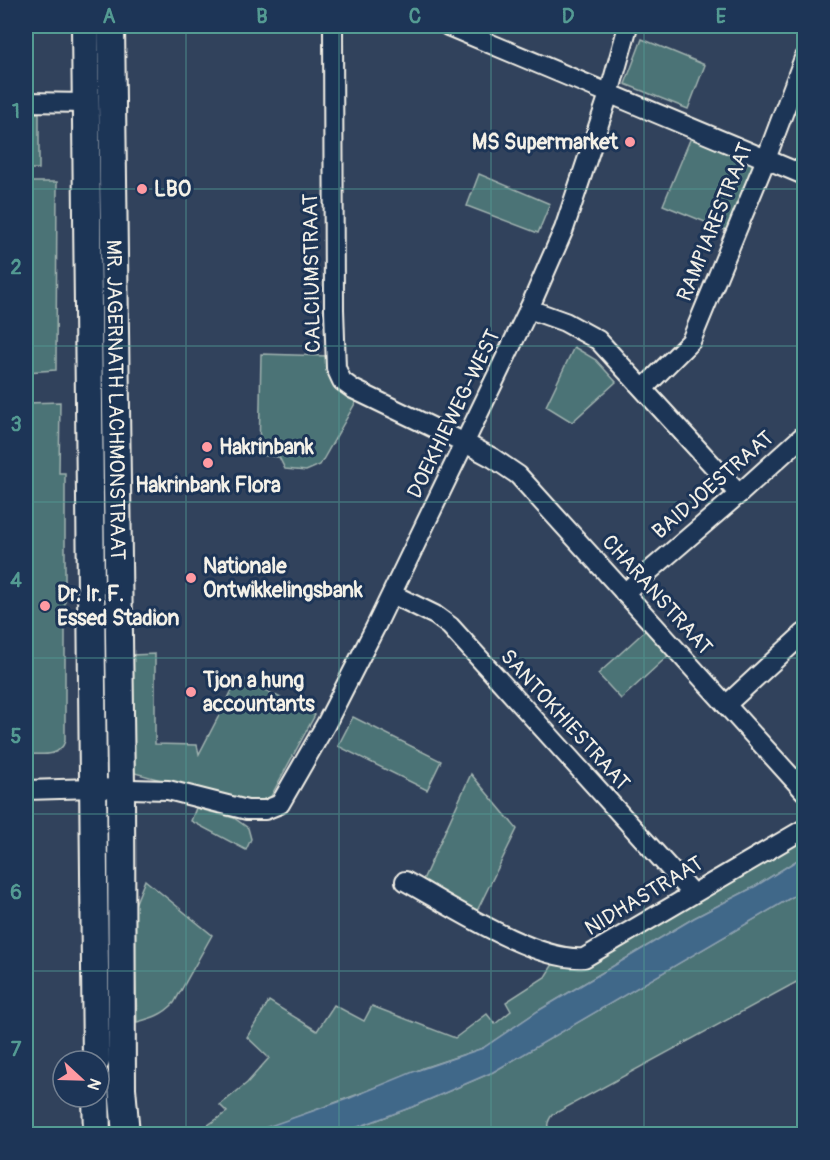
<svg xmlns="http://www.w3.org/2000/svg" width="830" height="1160" viewBox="0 0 830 1160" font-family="Pangolin,sans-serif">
	<rect width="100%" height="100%" fill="#31425c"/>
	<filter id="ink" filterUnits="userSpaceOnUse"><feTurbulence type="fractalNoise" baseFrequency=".0167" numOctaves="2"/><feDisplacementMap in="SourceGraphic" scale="12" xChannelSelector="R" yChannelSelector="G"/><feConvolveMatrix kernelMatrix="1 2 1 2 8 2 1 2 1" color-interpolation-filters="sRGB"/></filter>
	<g filter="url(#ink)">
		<!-- green -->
		<g fill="#4c7376" stroke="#a0b2af" stroke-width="1.5">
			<path d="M642,39L705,65L688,109L625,84Z"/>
			<rect x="26" y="113" width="13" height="56"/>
			<path d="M692,135L755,162L756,166L730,232L663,205Z"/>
			<path d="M479,174L550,204L538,233L467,206Z"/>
			<path d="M26,182H57L56,370L26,372Z"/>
			<path d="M574,347L596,360L616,382L572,422L546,406Z"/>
			<path d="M261,354L328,356L357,400L320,465L306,471L285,469L279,457L259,455Z"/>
			<path d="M60,402L59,473H65V741C60,758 40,754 26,754V403Z"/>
			<path d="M647,629L670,654L621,699L598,674Z"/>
			<path d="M155,654V744L197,745L199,754L239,677L315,715L270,798L258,802H243L131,772V655Z"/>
			<path d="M353,717L441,761L427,790L338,746Z"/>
			<path d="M471,774L517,829L475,915L422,882Z"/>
			<path d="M196,808L234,818L248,828L251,839L246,850L191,821Z"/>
			<path d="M804,839V856L756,886L694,918L538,1011L483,1048L423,1068L399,1079L259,1131L247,1134H195L227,1112L220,1105L247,1083L269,1058L247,1037L269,1001L317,1031L334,1005L364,1021L372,1006L455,1038L487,1014L495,1024L511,1011L506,1002L545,977L553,964L575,966Z"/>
			<path d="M145,880L212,935L174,1003C163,1015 152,1018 137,1022L133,910Z"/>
			<path d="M804,890V978L552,1115C547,1122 546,1127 551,1134H339L412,1107L493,1072Z"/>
		</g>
		<!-- water -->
		<path fill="#416789" stroke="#899eaf" stroke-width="1.5" d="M804,856V890L493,1072L412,1107L339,1134H247L350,1098L413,1072L483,1048L538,1011L694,918L756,886Z"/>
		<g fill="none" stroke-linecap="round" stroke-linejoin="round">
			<!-- minor casing -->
			<g stroke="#f4f1e8" stroke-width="22">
				<g id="minor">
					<path d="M333,26L334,309L336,368L342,381L353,389L465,443L493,458L518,475L804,791"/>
					<path d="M448,26L804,175"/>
					<path d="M26,102L86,103"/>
					<path d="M529,309L565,322L598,340L739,494"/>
					<path d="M644,388L691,341L766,159L804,58"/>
					<path d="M624,593L739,494L804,435"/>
					<path d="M392,594L435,615L450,626L692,893"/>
					<path d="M726,705L804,633"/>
					<path d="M26,790L93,788L168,790L247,810H265L280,804L326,724L375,628L529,309L564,229L609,94L628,26"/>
					<path d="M405,881C449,905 535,962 584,958L804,829"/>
				</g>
			</g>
			<!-- secondary casing -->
			<g stroke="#f4f1e8" stroke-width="30">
				<g id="secondary">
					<path d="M85,26L96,1061"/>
					<path id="s1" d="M111,26L121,788L122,1088L126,1134"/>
					<path d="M96,1097L97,1134"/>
				</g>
			</g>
			<!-- minor -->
			<use href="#minor" stroke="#1d3557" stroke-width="18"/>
			<!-- secondary -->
			<use href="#secondary" stroke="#1d3557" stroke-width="26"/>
		</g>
	</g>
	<!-- grid -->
	<path fill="none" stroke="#549b93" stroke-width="1.5" stroke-opacity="0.55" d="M186,26V1134M339,26V1134M491,26V1134M644,26V1134M26,189H804M26,346H804M26,502H804M26,658H804M26,814H804M26,971H804"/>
	<!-- markers -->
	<g fill="#ff9aa2" stroke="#1d3557" stroke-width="2">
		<circle cx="630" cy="142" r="6"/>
		<circle cx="142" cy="189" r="6"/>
		<circle cx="207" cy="447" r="6"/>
		<circle cx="208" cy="463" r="6"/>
		<circle cx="191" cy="578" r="6"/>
		<circle cx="45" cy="606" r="6"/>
		<circle cx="191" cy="692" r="6"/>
	</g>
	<g text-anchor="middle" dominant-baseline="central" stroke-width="6" stroke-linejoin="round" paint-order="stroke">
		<!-- poi labels -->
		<g font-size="21" font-weight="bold" fill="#f4f1e8" stroke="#1d3557" text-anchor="start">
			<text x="618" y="142" text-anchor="end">MS Supermarket</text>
			<text x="154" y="189">LBO</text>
			<text x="219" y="447">Hakrinbank</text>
			<text x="208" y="485" text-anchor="middle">Hakrinbank Flora</text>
			<text x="203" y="566">Nationale<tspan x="203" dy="24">Ontwikkelingsbank</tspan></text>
			<text x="57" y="594">Dr. Ir. F.<tspan x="57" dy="24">Essed Stadion</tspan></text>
			<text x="203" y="680">Tjon a hung<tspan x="203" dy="24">accountants</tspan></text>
		</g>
		<!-- street labels -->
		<g font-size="21" fill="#f4f1e8" stroke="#1d3557">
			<text transform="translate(715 222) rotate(-68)">RAMPIARESTRAAT</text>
			<text transform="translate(312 273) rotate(-91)">CALCIUMSTRAAT</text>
			<text stroke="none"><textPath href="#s1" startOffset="374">MR. JAGERNATH LACHMONSTRAAT</textPath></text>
			<text transform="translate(454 414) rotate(-64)">DOEKHIEWEG-WEST</text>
			<text transform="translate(713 485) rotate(-41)">BAIDJOESTRAAT</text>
			<text transform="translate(657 595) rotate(48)">CHARANSTRAAT</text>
			<text transform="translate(565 720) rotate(48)">SANTOKHIESTRAAT</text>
			<text transform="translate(644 896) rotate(-31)">NIDHASTRAAT</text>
		</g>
	</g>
	<!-- margin -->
	<rect width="830" height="1160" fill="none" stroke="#1d3557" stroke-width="66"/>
	<!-- north arrow -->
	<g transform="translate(81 1079) rotate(112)"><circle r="28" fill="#1d3557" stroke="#738091" stroke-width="1.5"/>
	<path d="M0-4.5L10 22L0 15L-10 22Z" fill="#ff9aa2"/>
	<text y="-9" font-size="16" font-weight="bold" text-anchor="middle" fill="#f4f1e8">N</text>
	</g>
	<rect x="33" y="33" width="764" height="1094" fill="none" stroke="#549b93" stroke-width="2"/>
	<g font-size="20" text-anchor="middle" font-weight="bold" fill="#549b93">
		<text x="109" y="23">A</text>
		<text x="262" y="23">B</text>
		<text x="415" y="23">C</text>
		<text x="568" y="23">D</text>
		<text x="721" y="23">E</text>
		<text x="16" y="118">1</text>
		<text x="16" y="274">2</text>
		<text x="16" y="431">3</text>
		<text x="16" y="587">4</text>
		<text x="16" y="743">5</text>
		<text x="16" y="899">6</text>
		<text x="16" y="1056">7</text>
	</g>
</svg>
